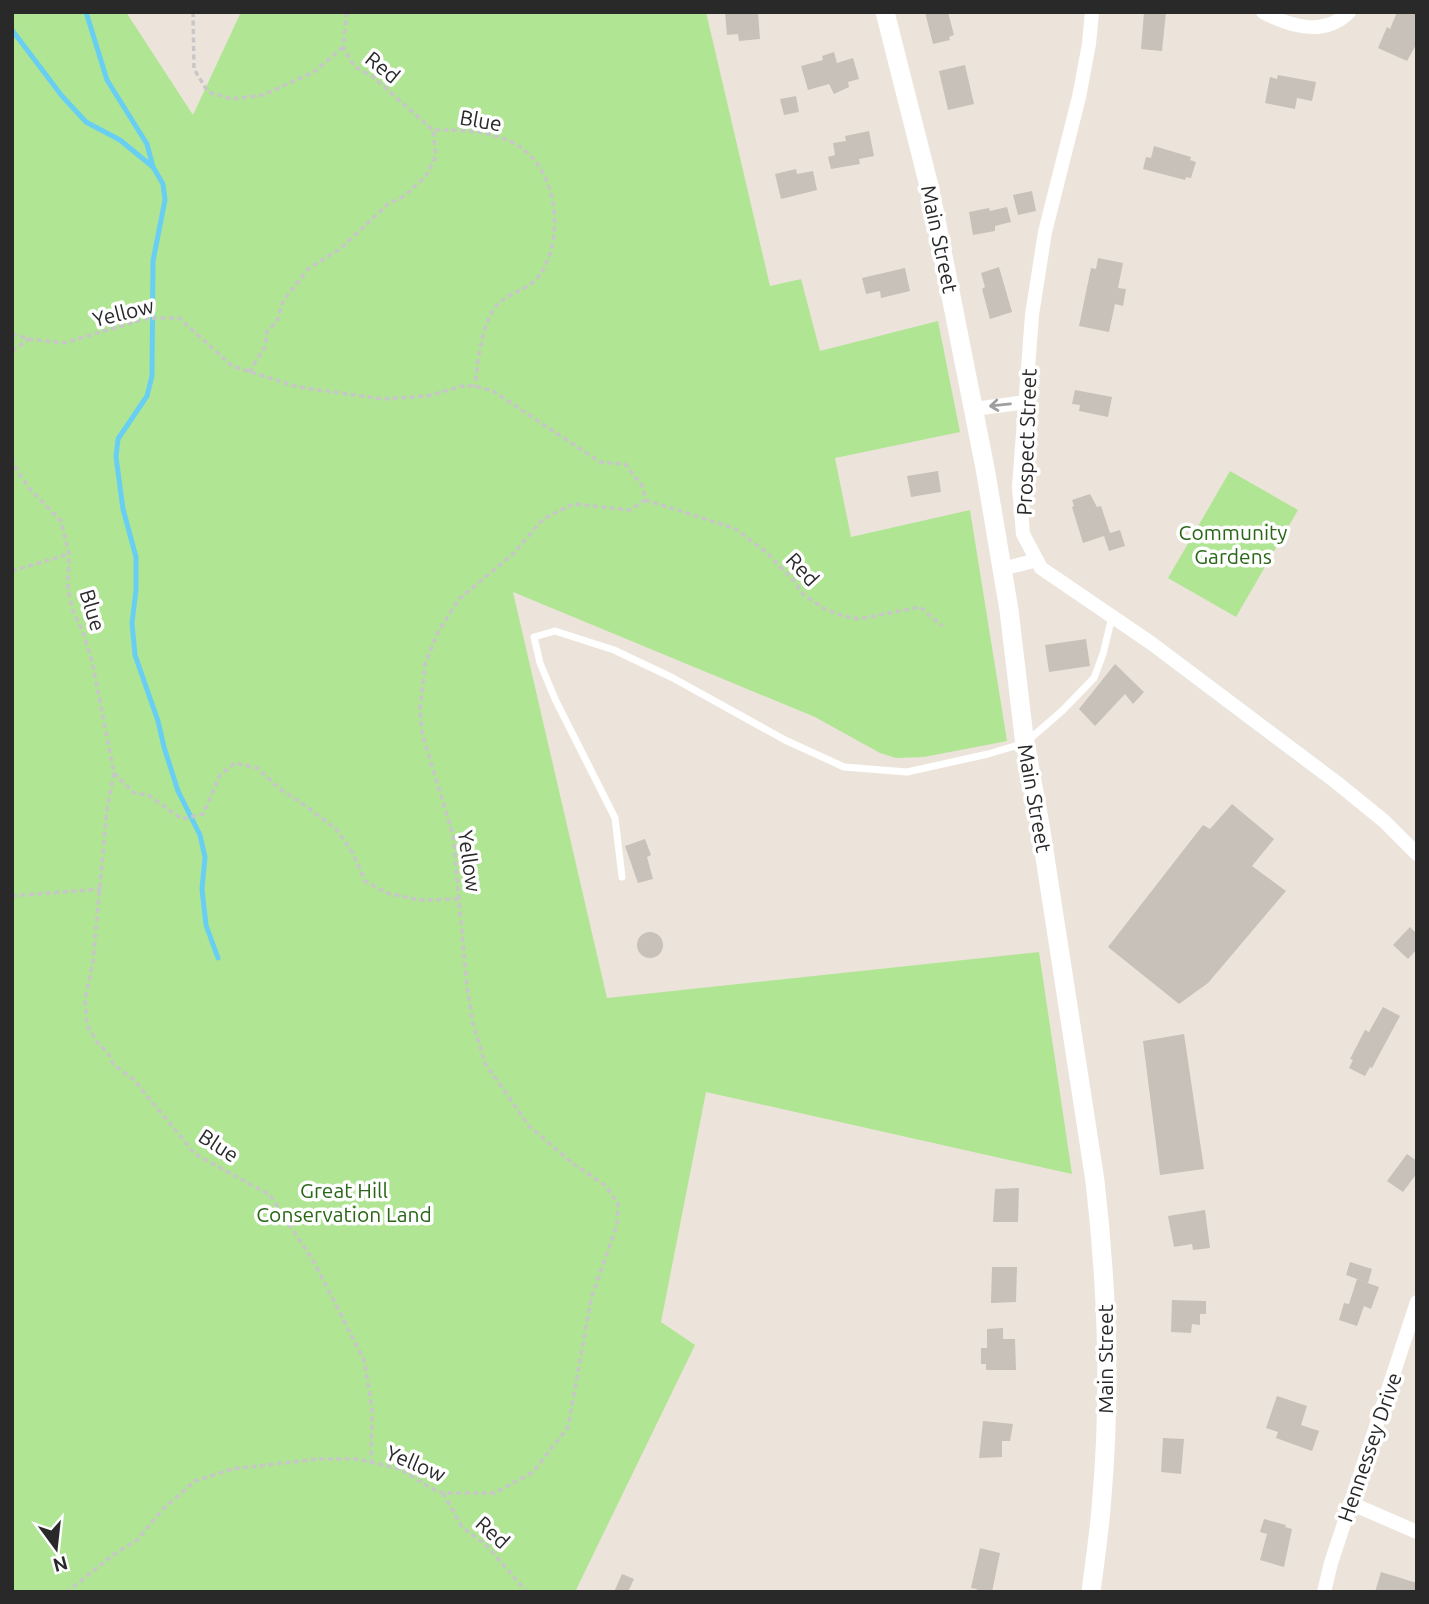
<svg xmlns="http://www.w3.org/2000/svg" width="1429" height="1604" viewBox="0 0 1429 1604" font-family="Ubuntu,sans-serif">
	<rect width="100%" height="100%" fill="#ece4da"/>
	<!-- green -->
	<g fill="#b0e594">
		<path d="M12,12H126L193,115L241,12H706L770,286L801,279L820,351L938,321L960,432L835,458L851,537L970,510L1007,741L924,757L896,758L880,753L815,717L513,592L607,998L1039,952L1072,1174L706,1092L661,1322L695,1345L575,1592H12Z"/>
		<path d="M1230,471L1298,510L1236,617L1168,578Z"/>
	</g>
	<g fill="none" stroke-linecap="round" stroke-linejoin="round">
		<!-- stream -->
		<g stroke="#68cff2" stroke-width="5">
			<path d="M86,12L107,80L147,144L153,167"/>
			<path d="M12,30L62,96L86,122L120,140L153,167L163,184L165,200L153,261L152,376L147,396L118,439L116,457L123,509L136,557V590L132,623L135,655L158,721L164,747L178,791L200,835L205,857L202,889L206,925L218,958"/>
		</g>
	</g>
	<!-- building -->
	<g fill="#c7c1b9">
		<path d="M725,12H758L760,39L739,41L738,34L727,35Z"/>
		<path d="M925,12H948L954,35L949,37L950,40L933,44Z"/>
		<path d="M1144,12H1166L1162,51L1141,49Z"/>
		<path d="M1397,12H1417V43L1407,61L1378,48L1387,27L1390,29Z"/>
		<path d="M834,52L837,63L853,58L859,79L848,82L849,87L834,94L829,84L808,90L801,66L823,60L822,56Z"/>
		<path d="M965,65L974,104L948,110L939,71Z"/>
		<path d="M1278,75L1316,82L1312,101L1297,98L1295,109L1265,103L1270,77L1277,79Z"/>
		<path d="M796,96L799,112L784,115L780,99Z"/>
		<path d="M869,131L874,156L859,159L860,164L831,169L828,157L835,155L833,143L846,141L845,136Z"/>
		<path d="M1154,146L1191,157L1190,160L1196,162L1191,178L1186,177L1185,180L1143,169L1146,157L1151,158Z"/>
		<path d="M796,169L797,174L813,171L817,190L781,199L775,174Z"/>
		<path d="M1032,191L1036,211L1018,215L1013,195Z"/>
		<path d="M1007,207L1011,222L995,226V231L973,235L969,212L989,208L990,211Z"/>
		<path d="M1098,258L1123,263L1118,288L1126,289L1123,306L1115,304L1109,332L1079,326L1091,268L1096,269Z"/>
		<path d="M999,267L1012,312L990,319L982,289L985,287L981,273Z"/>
		<path d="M905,268L910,291L881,298L880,291L866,294L862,278Z"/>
		<path d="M1075,390L1112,397L1108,417L1079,411L1080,405L1072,404Z"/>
		<path d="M938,471L941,492L911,497L907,476Z"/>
		<path d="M1090,494L1097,507L1101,506L1110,533L1120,530L1125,546L1109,551L1104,536L1083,543L1072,507L1074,506L1072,500Z"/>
		<path d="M1086,639L1090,666L1049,672L1045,645Z"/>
		<path d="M1115,664L1144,692L1133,704L1125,694L1095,726L1079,709Z"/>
		<path d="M1232,804L1274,839L1252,866L1286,891L1208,983L1179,1004L1108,947L1203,825L1210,829Z"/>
		<path d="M645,839L651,855L647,857L653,879L638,883L625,846Z"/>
		<path d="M1410,927L1417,934V949L1408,959L1393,945Z"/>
		<circle cx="650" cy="945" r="13"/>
		<path d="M1383,1007L1400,1016L1372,1068L1370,1067L1365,1076L1349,1068L1353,1060L1350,1059L1365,1030L1369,1032Z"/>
		<path d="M1184,1034L1204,1169L1160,1175L1143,1041Z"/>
		<path d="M1407,1154L1417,1161V1173L1403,1192L1387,1181Z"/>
		<path d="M1019,1188L1018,1222H993L995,1189Z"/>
		<path d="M1205,1210L1210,1248L1193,1250L1192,1244L1174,1247L1168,1216Z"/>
		<path d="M1350,1262L1372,1269L1368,1283L1346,1275Z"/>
		<path d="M992,1267H1017L1016,1302L991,1303Z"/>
		<path d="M1357,1279L1379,1287L1371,1309L1364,1306L1357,1326L1339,1320L1344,1303L1349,1304Z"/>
		<path d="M1172,1300L1206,1301V1314H1200V1325L1192,1324L1191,1333L1171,1332Z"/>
		<path d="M1003,1328V1339H1015L1016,1370H986V1364H981V1348H987V1329Z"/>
		<path d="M1277,1396L1307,1406L1301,1425L1319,1431L1312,1451L1276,1438L1278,1432L1266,1428Z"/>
		<path d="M983,1421L1013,1424L1010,1441H1002V1457L979,1458Z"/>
		<path d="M1163,1438L1184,1439L1181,1474L1161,1472Z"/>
		<path d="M1264,1519L1286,1525L1285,1527L1292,1529L1284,1567L1260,1560L1267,1534L1260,1532Z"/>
		<path d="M980,1548L1000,1553L992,1592H976L977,1589L971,1588Z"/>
		<path d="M1381,1572L1417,1583V1592H1375Z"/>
		<path d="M622,1574L634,1579L628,1592H614Z"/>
	</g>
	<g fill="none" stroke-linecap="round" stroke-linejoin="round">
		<!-- path -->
		<g stroke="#c7c7c7" stroke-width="3.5" stroke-dasharray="5 3.5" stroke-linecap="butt">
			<path d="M193,12L194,69L208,92L232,99L263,95L314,72L343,47"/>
			<path d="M347,12L343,47L354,66L373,77L433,130"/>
			<path d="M12,334L29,339L64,343L148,318H179L232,366L298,387L383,399L427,396L463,386H475L493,391L600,462L625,464L643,487L645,500L630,510L573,504L543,519L514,553L459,599L438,632L425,664L420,709L422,733L453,835L467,987L473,1024L485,1063L529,1126L571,1162L606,1186L618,1204L617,1225L591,1299L568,1427L533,1472L495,1493H443L431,1488L400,1469L357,1459H318L232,1469L195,1481L162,1510L137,1540L113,1555L67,1592"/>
			<path d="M12,351L29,339"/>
			<path d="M249,372L265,347L267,331L277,321L283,301L309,268L340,249L388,204L404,196L426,176L436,156L433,130C459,130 483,130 507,140C553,158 565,223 546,264C533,292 516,287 498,304C482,320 477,365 475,386"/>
			<path d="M12,458L17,471L30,489L61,521L69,554L68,589L73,611L83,632L92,661L114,773L107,809L93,961L85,1000L87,1025L97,1042L108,1053L113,1064L134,1080L195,1154L270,1195L314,1262L364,1360L372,1408L371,1461"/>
			<path d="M645,500L734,528L766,552L793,580L804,595L823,608L840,615L859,619L920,607L942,626"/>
			<path d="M12,571L69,554"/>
			<path d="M114,773L134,793L148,795L182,819L203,814L220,775L235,763L257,768L280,789L307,807L336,829L353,853L365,881L387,893L419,900L460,899"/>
			<path d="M12,896L101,889"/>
			<path d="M443,1493L462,1527L486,1545L527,1592"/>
		</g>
		<!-- lane -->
		<path stroke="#fff" stroke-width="7" d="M622,877L615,818L555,699L540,663L534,637L555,631L614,650L673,678L785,740L844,767L907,772L988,754L1025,743L1062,711L1094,678L1103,654L1112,617"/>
		<!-- street -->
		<g stroke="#fff" stroke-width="14">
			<path d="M1092,12L1089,44L1079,97L1045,232L1032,315L1019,487L1023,534L1041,568L1151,643L1336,782L1384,821L1417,854"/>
			<path d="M1263,12C1291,27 1324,37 1349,12"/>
			<path d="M974,409L1026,402"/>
			<path d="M1002,569L1037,560"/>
			<path d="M1350,1503L1417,1532"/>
			<path d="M1324,1592L1331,1563L1417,1302"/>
		</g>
		<!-- secondary -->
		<path stroke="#fff" stroke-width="19" d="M885,12L930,190L985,468L1009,610L1024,737L1040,825L1095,1181C1107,1286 1111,1391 1102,1496C1100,1528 1095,1560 1091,1592"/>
	</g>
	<!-- one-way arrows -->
	<defs><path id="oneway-shaft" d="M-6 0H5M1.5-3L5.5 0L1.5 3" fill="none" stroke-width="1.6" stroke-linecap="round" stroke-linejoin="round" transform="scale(1.75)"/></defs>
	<use stroke="#9f9f9f" href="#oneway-shaft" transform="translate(1000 405) rotate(174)"/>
	<g text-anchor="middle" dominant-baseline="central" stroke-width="7" stroke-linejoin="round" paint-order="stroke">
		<!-- street labels -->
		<g font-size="21" fill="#292929" stroke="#fff">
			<text transform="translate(383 67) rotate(39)">Red</text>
			<text transform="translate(481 120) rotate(10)">Blue</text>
			<text transform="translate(940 239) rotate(78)">Main Street</text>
			<text transform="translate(123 312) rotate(-14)">Yellow</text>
			<text transform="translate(1026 442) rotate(-88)">Prospect Street</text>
			<text transform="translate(803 569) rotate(47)">Red</text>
			<text transform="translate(93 610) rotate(73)">Blue</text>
			<text transform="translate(1035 798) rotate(80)">Main Street</text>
			<text transform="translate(470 861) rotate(82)">Yellow</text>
			<text transform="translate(219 1145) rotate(33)">Blue</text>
			<text transform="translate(1105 1359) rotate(-90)">Main Street</text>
			<text transform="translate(1369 1447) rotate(-71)">Hennessey Drive</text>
			<text transform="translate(416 1463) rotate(23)">Yellow</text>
			<text transform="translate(493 1532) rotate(42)">Red</text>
		</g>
		<!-- park labels -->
		<g font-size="21" fill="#296717" stroke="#fff">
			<text x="1233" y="532">Community<tspan x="1233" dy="24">Gardens</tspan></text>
			<text x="344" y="1190">Great Hill<tspan x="344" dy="24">Conservation Land</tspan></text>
		</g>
	</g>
	<!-- border -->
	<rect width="1429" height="1604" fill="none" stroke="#292929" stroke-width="28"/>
	<!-- north arrow -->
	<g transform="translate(56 1548) rotate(165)" stroke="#ffffff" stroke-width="5" paint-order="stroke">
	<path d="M0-5L12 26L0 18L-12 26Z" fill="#292929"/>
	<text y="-10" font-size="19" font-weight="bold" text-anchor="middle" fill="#292929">N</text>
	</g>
</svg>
